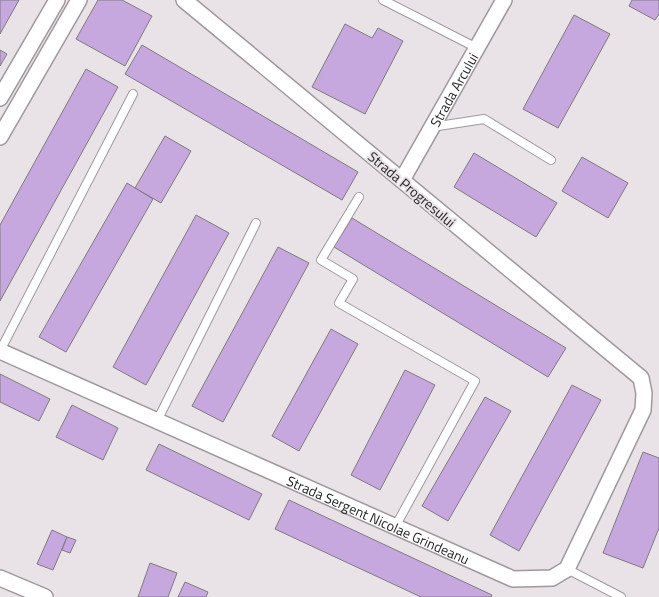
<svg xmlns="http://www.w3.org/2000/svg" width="659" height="597" viewBox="0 0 659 597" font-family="'Titillium Web',sans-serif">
	<rect width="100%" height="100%" fill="#e9e3e7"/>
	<!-- building -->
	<g fill="#c7a8de" stroke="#7e7b80">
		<path d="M0,0H19L0,34Z"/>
		<path d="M98,0H122L152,16L125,66L76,39Z"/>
		<path d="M632,0H659V14L655,20L629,6Z"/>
		<path d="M574,15L610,34L558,128L523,109Z"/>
		<path d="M345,24L372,38L378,28L403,41L365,114L312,87Z"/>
		<path d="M142,45L358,172L342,200L125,74Z"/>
		<path d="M0,50L7,54L0,66Z"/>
		<path d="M86,69L118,87L0,301V225Z"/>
		<path d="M165,136L191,151L161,203L135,188Z"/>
		<path d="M474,153L557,203L536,237L454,187Z"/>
		<path d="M582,157L628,183L608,218L562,191Z"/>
		<path d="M127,183L153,199L66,352L39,337Z"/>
		<path d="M196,215L229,233L146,385L113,367Z"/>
		<path d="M352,218L566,348L548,377L334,247Z"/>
		<path d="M278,247L309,263L223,422L192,406Z"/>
		<path d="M331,329L358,344L299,451L272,436Z"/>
		<path d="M405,370L435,385L380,490L351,475Z"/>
		<path d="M0,374L50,399L39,421L0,402Z"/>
		<path d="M572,385L601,400L519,551L490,535Z"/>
		<path d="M485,397L511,411L448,521L422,506Z"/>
		<path d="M72,405L118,428L103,460L56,437Z"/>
		<path d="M159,444L262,494L249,520L146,470Z"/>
		<path d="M643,452L659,458V528L643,568L603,553Z"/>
		<path d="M289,500L492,595L491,597H421L275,529Z"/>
		<path d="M52,530L67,537L53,570L37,564Z"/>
		<path d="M67,537L76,540L70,553L62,550Z"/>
		<path d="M150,563L177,573L168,597H138Z"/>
		<path d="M185,582L208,592L206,597H178Z"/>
	</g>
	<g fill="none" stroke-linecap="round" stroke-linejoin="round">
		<!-- lane casing -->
		<g stroke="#9f999d" stroke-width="10">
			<g id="lane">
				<path d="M383,0L477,48"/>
				<path d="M432,127L484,119L551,160"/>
				<path d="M359,197L321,260L353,279L339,303L475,381L395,527"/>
				<path d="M0,351L133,94"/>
				<path d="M157,421L256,223"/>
				<path d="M567,569L621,597"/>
			</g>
		</g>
		<!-- street casing -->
		<g stroke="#9f999d" stroke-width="18">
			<g id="street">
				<path d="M0,98L57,0"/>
				<path d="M0,137L79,0"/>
				<path id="s1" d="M402,180L504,0"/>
				<path id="s2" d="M0,351L513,579L552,578L567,569L643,410L644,393L641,378L184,0"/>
				<path d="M0,578L45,597"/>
			</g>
		</g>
		<!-- lane -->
		<use href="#lane" stroke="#fff" stroke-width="8"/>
		<!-- street -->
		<use href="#street" stroke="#fff" stroke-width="15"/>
	</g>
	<g text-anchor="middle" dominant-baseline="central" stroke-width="4" stroke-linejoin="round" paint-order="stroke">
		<!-- street labels -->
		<g font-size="14" fill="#201e1f" stroke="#e9e3e7">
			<text stroke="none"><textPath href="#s1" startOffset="104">Strada Arcului</textPath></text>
			<text transform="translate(412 189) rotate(40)">Strada Progresului</text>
			<text stroke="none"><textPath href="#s2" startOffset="414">Strada Sergent Nicolae Grindeanu</textPath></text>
		</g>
	</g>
</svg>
